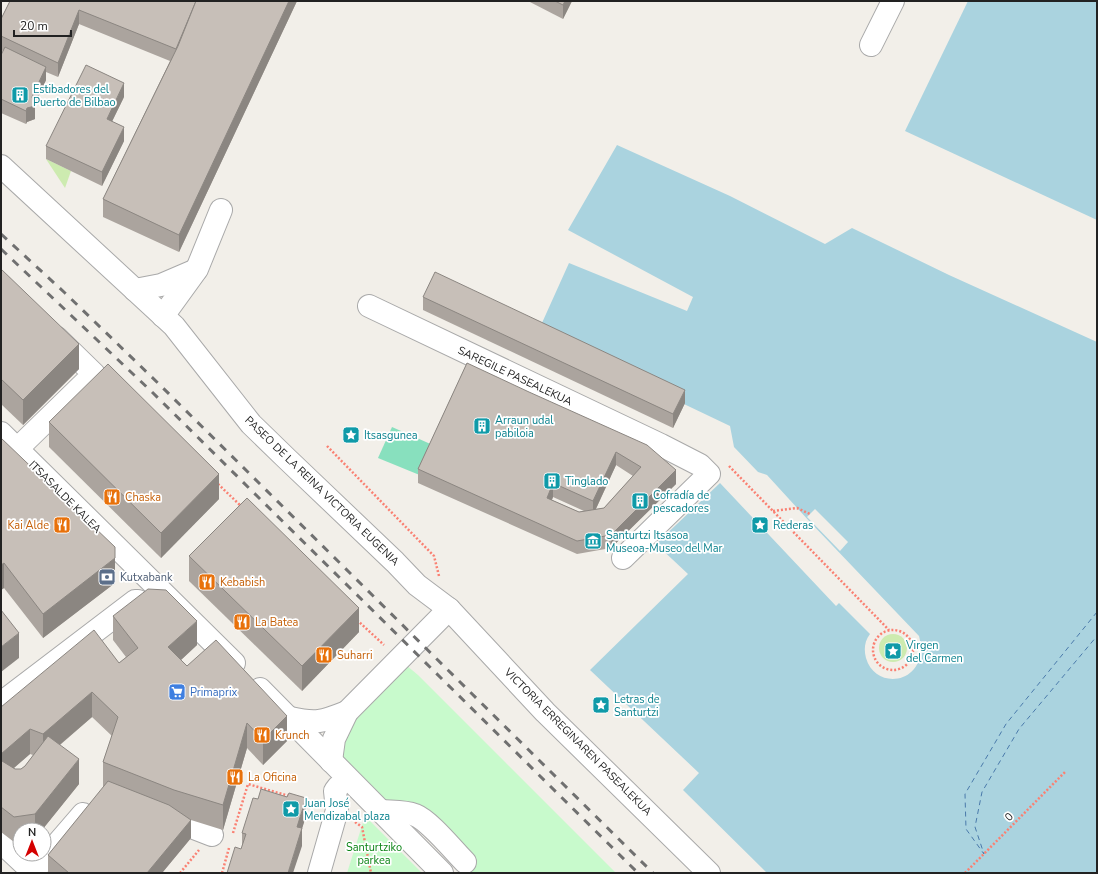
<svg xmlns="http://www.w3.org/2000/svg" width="1098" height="874" viewBox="0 0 1098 874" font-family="'Nunito Sans',sans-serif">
	<rect width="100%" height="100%" fill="#f2efe9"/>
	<!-- grass -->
	<g fill="#cdebb0">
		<path d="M46,159L71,171L65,188Z"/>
		<circle cx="893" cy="648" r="14"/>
	</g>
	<!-- park -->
	<g fill="#c8facc">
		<path d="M406,665L418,675L616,873H458L473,854L430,818L391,806L341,758L344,731Z"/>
		<path d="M365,816L422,873H347Z"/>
	</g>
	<!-- pitch -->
	<path fill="#88e0be" d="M392,427L435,446L422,476L378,458Z"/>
	<!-- water -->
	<g fill="#aad3df">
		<path d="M968,1H1097V220L905,131Z"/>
		<path d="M617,145L730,196L825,244L852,228L949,275L1097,342V873H767L683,790L699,773L590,670L688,574L656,544L720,483L836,606L839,603L870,634C864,642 864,650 866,658C876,693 931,683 919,636L810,522L767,475L758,472L734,447L730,426L537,334L569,263L687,311L693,297L568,230Z"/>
	</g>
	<!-- pier -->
	<path fill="#f2efe9" d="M815,509L848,542L840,551L807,517Z"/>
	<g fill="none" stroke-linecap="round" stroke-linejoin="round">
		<!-- ferry -->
		<path stroke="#4a7aab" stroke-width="1" stroke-dasharray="5 4" stroke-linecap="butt" d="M1097,612L1006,724L965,794L966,829L984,854L975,827L982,792L1019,729L1097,636"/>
		<!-- minor casing -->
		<g stroke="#a9a9a9" stroke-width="24">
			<g id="minor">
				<path d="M871,45L893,1"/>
				<path d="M1,166L174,326L251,424L286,458L395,562L417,585L449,609L545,712L709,873"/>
				<path d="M135,290L161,285L196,270"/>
				<path d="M369,306L661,445L700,465L709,474L623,558"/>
				<path d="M163,316L197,269L221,210"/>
				<path d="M1,433L234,663"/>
				<path d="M17,449L94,374L57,338"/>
				<path d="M260,689L442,873"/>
				<path d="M1,703L135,601H138"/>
				<path d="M290,718C316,724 322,722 347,712"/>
				<path d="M331,761L334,739L347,712L449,609"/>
				<path d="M381,811C392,812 404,811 415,815C430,821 453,850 465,862"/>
				<path d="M163,816L212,835"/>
				<path d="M1,842L34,873"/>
				<path d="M33,872L83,814"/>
				<path d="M319,873L337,810L335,791L338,787"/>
			</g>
		</g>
		<!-- path -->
		<g stroke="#fa8072" stroke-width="2.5" stroke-dasharray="2 2" stroke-linecap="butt">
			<path d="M327,446L434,556L439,576"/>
			<path d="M729,466L889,630"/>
			<path d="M218,484L242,507"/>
			<path d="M773,511L797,508L810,514"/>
			<path d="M357,620L384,645"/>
			<circle cx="893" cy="650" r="20"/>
			<path d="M304,800L316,804"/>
			<path d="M355,822L362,827L371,873"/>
			<path d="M233,833L248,784L289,796"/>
			<path d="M180,873L199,850"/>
			<path d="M222,873L229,848"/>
			<path d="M965,873L1065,772"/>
		</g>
		<!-- minor -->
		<use href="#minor" stroke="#fff" stroke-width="22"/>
		<!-- rail -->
		<g stroke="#707070" stroke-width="3" stroke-dasharray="8 8" stroke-linecap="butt">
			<path d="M1,234L65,293L160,385L653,873"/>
			<path d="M1,249L152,392L638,873"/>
		</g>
	</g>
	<!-- wall -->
	<g fill="#aba49e" fill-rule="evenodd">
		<path d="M10,1H297L179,252L103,217V199L170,61L79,24L58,77L46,72V80L35,105V119L27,122L26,124L1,113V55L3,51L1,50V19Z"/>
		<path d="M528,1H572L563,19Z"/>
		<path d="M124,97L112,121L124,141L102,186L46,159V146Z"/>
		<path d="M1,269L79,369L23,425L1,404Z"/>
		<path d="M423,297L685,403L673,428L423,310Z"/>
		<path d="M467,363L676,484L611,548L577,554L418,483V469ZM616,465L633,476L604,508L596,509ZM553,497L584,511L579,512L552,500Z"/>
		<path d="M49,422L219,499L161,558L49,447Z"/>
		<path d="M1,438L115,583L43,638L4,588L1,590Z"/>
		<path d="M189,556L359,632L302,691L189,581Z"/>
		<path d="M113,616L197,645L181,660L187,666L287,741L263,765L247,748L223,830L191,820V838L162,873H48V855L104,787H103V762L112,736L92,717L60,745L79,784L42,830H20V841L14,842L1,832V707L119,663L126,657L113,640ZM30,754L33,755L25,766L21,769H15L14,768Z"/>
		<path d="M306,816L302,828V846H242V833Z"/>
	</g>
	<!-- shaded-wall -->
	<g fill="#8b8681">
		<path d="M289,1H297L179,252V235Z"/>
		<path d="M565,1H572L563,19V5Z"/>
		<path d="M79,10V24L58,77V63Z"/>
		<path d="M46,67V80L34,106H35V119L27,122L26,124V111Z"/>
		<path d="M124,83V97L107,132V119Z"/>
		<path d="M124,127V141L102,186V172Z"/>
		<path d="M79,344V369L23,425V400Z"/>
		<path d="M685,390V403L673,428V414Z"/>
		<path d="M616,452V465L593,515V501Z"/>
		<path d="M676,470V484L611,548V535Z"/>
		<path d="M219,474V499L161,558V533Z"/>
		<path d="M553,483V497L547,511V498Z"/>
		<path d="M115,558V583L43,638V614Z"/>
		<path d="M4,563V588L1,590V565Z"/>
		<path d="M359,608V632L302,691V666Z"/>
		<path d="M197,621V645L168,672V647Z"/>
		<path d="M19,633V658L1,672V647Z"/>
		<path d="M92,692V717L43,759V734Z"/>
		<path d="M287,716V741L263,765V740Z"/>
		<path d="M247,723V748L223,830V805Z"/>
		<path d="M30,729V754L1,779V754Z"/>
		<path d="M79,759V784L42,830H35V814Z"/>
		<path d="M306,798V816L297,845V827Z"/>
		<path d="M191,820V838L162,873H147Z"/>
		<path d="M302,828V846L293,873H288Z"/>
	</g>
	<!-- building -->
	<g fill="#c7bfb8" stroke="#8b8681" fill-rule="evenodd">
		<path d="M10,1H196L176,49L79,10L58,63L1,36V19Z"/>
		<path d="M196,1H289L179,235L103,199L178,46Z"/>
		<path d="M555,1H565L563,5Z"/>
		<path d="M5,47L46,67L32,97L35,106L27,108L26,111L1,99V55Z"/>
		<path d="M86,65L124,83L107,119L124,127L102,172L46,146Z"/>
		<path d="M1,269L79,344L23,400L1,379Z"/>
		<path d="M435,272L685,390L673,414L423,297Z"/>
		<path d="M467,363L529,392L647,445L676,470L611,535L577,541L418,469ZM616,452L641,467L604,508L579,512L547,498L553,483L593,501Z"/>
		<path d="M108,364L219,474L161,533L49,422Z"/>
		<path d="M1,438L115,547V558L43,614L4,563L1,565Z"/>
		<path d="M247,498L359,608L302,666L189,556Z"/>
		<path d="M148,589L166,590L197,621L168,647L187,666L216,640L287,716L263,740L247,723L223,805L174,790L103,762L118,717L92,692L43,734L30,729L1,754V707L94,630L119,663L138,648L113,616Z"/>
		<path d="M1,610L19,633L1,647Z"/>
		<path d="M48,736L79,759L35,814L14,817L1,807V757L2,761L15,769H21L25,766Z"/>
		<path d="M108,781L169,805L191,820L147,873H69L48,855Z"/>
		<path d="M261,789L287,797L289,793L306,798L297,827L302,828L288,873H227L235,847L241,849L246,834L242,833L253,798L258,799Z"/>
	</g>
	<!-- icons -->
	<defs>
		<g id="building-square" transform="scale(0.9)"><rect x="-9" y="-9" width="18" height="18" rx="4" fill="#0f9aa8" stroke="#fff"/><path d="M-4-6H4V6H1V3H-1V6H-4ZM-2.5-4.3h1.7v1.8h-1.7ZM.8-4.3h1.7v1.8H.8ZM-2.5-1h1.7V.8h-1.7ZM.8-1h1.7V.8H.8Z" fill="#fff"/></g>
		<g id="sight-square" transform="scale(0.9)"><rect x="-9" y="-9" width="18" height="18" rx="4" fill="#0f9aa8" stroke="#fff"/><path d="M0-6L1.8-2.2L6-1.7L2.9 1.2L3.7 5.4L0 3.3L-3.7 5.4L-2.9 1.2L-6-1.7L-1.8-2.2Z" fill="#fff"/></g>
		<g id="restaurant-square" transform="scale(0.9)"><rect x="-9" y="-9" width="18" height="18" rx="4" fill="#e8710a" stroke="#fff"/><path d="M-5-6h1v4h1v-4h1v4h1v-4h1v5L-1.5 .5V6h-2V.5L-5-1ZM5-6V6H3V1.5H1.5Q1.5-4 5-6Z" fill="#fff"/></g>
		<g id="museum-square" transform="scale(0.9)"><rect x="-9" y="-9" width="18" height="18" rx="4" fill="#0f9aa8" stroke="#fff"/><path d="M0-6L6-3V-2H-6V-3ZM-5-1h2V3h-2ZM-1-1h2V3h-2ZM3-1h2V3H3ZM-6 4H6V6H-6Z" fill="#fff"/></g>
		<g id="bank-square" transform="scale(0.9)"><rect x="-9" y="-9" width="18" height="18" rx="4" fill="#5c6f8a" stroke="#fff"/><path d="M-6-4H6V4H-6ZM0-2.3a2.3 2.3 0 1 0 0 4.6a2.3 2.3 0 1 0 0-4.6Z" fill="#fff"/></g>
		<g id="supermarket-square" transform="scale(0.9)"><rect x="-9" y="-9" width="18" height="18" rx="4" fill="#3f7fe0" stroke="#fff"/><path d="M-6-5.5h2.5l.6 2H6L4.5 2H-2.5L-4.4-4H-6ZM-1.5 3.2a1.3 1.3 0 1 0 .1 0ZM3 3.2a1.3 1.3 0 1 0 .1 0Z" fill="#fff"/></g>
	</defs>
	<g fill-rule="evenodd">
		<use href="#building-square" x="20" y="95"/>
		<use href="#building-square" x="482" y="426"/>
		<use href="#sight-square" x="351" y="435"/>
		<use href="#building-square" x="552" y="481"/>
		<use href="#restaurant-square" x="112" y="497"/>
		<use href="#building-square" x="640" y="501"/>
		<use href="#restaurant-square" x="62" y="525"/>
		<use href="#sight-square" x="760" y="525"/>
		<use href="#museum-square" x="593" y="541"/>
		<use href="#bank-square" x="107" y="577"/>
		<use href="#restaurant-square" x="207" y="582"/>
		<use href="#restaurant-square" x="242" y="622"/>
		<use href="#sight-square" x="893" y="651"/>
		<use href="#restaurant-square" x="324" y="655"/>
		<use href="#supermarket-square" x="177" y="692"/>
		<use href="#sight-square" x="601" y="705"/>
		<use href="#restaurant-square" x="262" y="735"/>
		<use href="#restaurant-square" x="235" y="777"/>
		<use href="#sight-square" x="291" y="809"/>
	</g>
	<g text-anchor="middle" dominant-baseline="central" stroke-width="3.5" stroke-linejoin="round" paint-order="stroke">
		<!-- culture labels -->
		<g font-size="11" fill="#0d838f" stroke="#fff" text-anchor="start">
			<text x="33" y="89">Estibadores del<tspan x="33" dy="13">Puerto de Bilbao</tspan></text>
			<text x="495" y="420">Arraun udal<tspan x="495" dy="13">pabiloia</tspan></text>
			<text x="364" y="435">Itsasgunea</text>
			<text x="565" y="481">Tinglado</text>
			<text x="653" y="495">Cofradía de<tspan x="653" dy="13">pescadores</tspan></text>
			<text x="773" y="525">Rederas</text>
			<text x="606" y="535">Santurtzi Itsasoa<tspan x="606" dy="13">Museoa-Museo del Mar</tspan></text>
			<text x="906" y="645">Virgen<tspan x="906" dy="13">del Carmen</tspan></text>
			<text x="614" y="699">Letras de<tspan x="614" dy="13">Santurtzi</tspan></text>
			<text x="304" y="803">Juan José<tspan x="304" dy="13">Mendizabal plaza</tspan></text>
		</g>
		<!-- street labels -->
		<g font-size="11" fill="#222" stroke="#fff">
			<text transform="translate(515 376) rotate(25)">SAREGILE PASEALEKUA</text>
			<text transform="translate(322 491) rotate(44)">PASEO DE LA REINA VICTORIA EUGENIA</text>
			<text transform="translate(65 497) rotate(45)">ITSASALDE KALEA</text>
			<text transform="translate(578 742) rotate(45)">VICTORIA ERREGINAREN PASEALEKUA</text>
			<text transform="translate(1009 817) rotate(-45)">0</text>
		</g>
		<!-- food labels -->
		<g font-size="11" fill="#c56008" stroke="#fff" text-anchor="start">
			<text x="125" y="497">Chaska</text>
			<text x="49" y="525" text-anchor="end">Kai Alde</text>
			<text x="220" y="582">Kebabish</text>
			<text x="255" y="622">La Batea</text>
			<text x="337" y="655">Suharri</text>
			<text x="275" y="735">Krunch</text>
			<text x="248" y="777">La Oficina</text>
		</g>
		<!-- service labels -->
		<g font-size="11" fill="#4e5e75" stroke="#fff" text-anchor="start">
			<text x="120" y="577">Kutxabank</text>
		</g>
		<!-- shop labels -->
		<g font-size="11" fill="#366cbe" stroke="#fff" text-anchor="start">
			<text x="190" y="692">Primaprix</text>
		</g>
		<!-- park labels -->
		<g font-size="11" fill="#0c8416" stroke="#fff">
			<text x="374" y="847">Santurtziko<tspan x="374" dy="13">parkea</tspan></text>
		</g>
	</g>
	<!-- border -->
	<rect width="1098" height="874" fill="none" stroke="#222222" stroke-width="4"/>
	<!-- north arrow -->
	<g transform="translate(32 842)"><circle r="19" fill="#ffffff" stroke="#a7a7a7"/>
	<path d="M0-3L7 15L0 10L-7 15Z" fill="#d40000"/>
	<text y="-6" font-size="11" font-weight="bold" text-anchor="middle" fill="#222222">N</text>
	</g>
	<!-- scale -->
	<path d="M14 30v6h57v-6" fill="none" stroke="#222222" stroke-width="2"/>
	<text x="20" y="30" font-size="12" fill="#222222" stroke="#ffffff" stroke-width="3" paint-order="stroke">20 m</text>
</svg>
